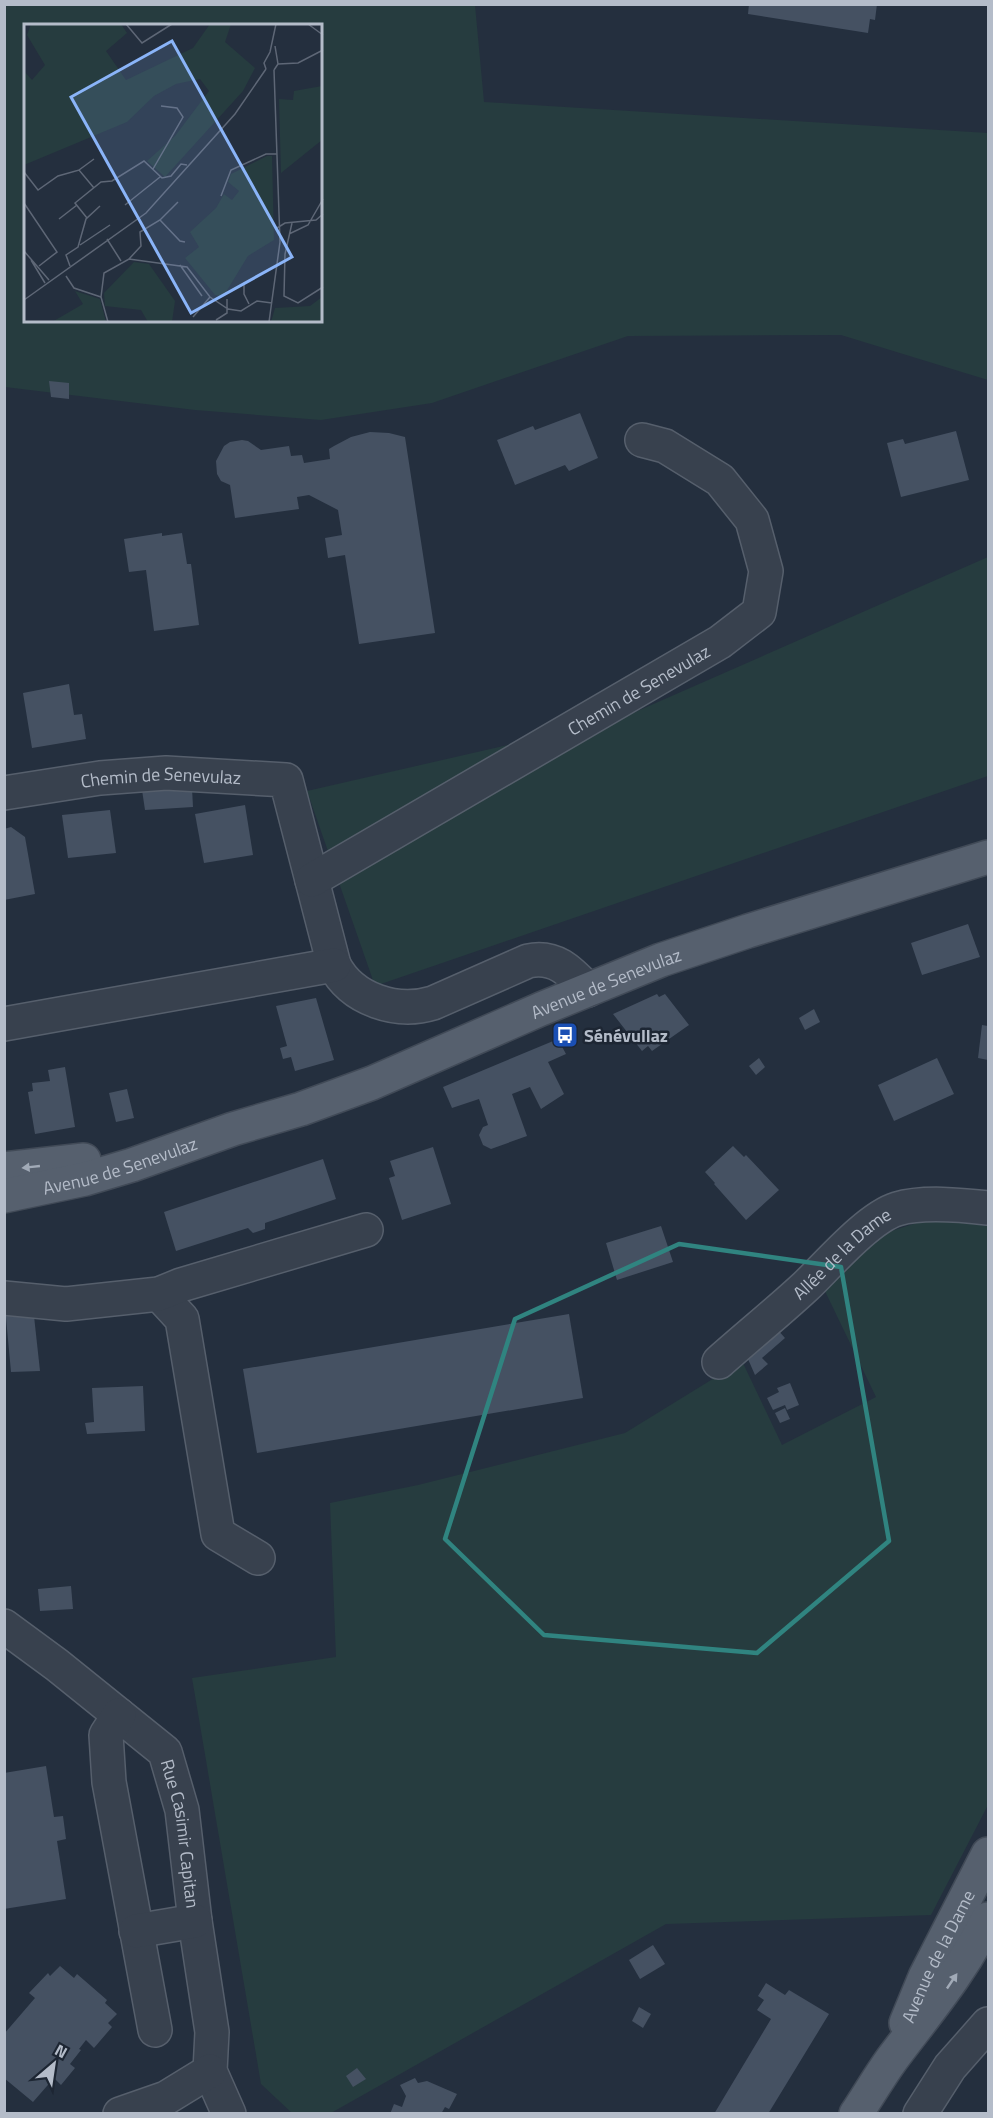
<svg xmlns="http://www.w3.org/2000/svg" width="993" height="2118" viewBox="0 0 993 2118" font-family="'Titillium Web',sans-serif">
	<rect width="100%" height="100%" fill="#242f3e"/>
	<!-- green -->
	<g fill="#263c3f" fill-rule="evenodd">
		<path d="M5,5H475L484,102L988,133V380L841,335L628,336L432,403L321,420L195,410L5,387ZM26,26H321V321H26Z"/>
		<path d="M988,557V776L375,986L307,791L617,720Z"/>
		<path d="M929,1219L988,1226V1805L931,1915L666,1924L331,2113H292L261,2084L192,1678L336,1657L330,1503L418,1485L625,1433L742,1361L782,1445L876,1397L823,1287L879,1235Z"/>
	</g>
	<!-- building -->
	<g fill="#455162">
		<path d="M749,4H877L875,20L870,19L868,33L748,14Z"/>
		<path d="M49,381L69,383V399L51,397Z"/>
		<path d="M580,413L598,458L569,471L565,465L515,485L497,440L533,426L535,430Z"/>
		<path d="M956,431L969,480L901,497L887,443L903,439L905,444Z"/>
		<path d="M370,432L389,433L405,437L435,633L359,644L345,555L328,558L325,538L342,535L338,510L309,495L297,497L299,509L235,518L230,485L221,481L217,474L216,461L224,446L230,442L242,440L248,441L261,450L289,446L291,456L302,455L304,463L330,459L329,449L334,446L351,437Z"/>
		<path d="M162,533V536L182,533L187,564H191L199,625L154,631L146,570L129,572L124,539Z"/>
		<path d="M69,684L74,715L82,714L86,739L32,748L23,693Z"/>
		<path d="M192,788L193,807L145,810L142,790Z"/>
		<path d="M245,805L253,855L204,863L195,814Z"/>
		<path d="M110,810L116,853L68,858L62,815Z"/>
		<path d="M11,827L25,837L35,894L4,900V829Z"/>
		<path d="M968,924L980,957L922,975L911,943Z"/>
		<path d="M657,994L659,997L665,994L689,1025L652,1051L648,1046L642,1051L613,1014Z"/>
		<path d="M316,998L334,1060L295,1071L291,1057L283,1059L280,1048L287,1046L276,1006Z"/>
		<path d="M814,1009L820,1022L805,1030L799,1018Z"/>
		<path d="M982,1025L988,1026V1060L978,1058Z"/>
		<path d="M558,1039L566,1054L548,1062L564,1094L541,1109L530,1087L512,1094L527,1136L491,1149L483,1145L479,1135L483,1127L488,1125L479,1099L452,1108L443,1087Z"/>
		<path d="M759,1058L765,1067L756,1075L749,1066Z"/>
		<path d="M937,1058L954,1094L894,1121L878,1085Z"/>
		<path d="M65,1067L75,1127L35,1134L28,1092L33,1091L32,1083L50,1081L48,1070Z"/>
		<path d="M127,1089L134,1118L116,1122L109,1093Z"/>
		<path d="M733,1146L744,1157L746,1155L779,1190L746,1220L714,1184L715,1183L705,1172Z"/>
		<path d="M433,1147L451,1204L402,1220L389,1178L395,1176L390,1161Z"/>
		<path d="M323,1159L336,1199L265,1223V1229L253,1233L248,1228L176,1251L164,1212Z"/>
		<path d="M661,1226L673,1262L617,1280L606,1243Z"/>
		<path d="M5,1307H33L40,1371L11,1372Z"/>
		<path d="M569,1314L583,1398L257,1453L243,1369Z"/>
		<path d="M777,1329L785,1338L762,1358L768,1364L755,1375L744,1350Z"/>
		<path d="M790,1383L799,1405L787,1410L785,1405L773,1410L767,1398L779,1392L777,1388Z"/>
		<path d="M143,1386L145,1431L87,1434L85,1423L94,1422L92,1388Z"/>
		<path d="M785,1408L790,1419L780,1423L775,1413Z"/>
		<path d="M71,1586L73,1609L40,1611L38,1589Z"/>
		<path d="M46,1766L54,1817L63,1816L66,1839L57,1841L66,1899L4,1909V1773Z"/>
		<path d="M653,1945L665,1964L640,1979L629,1960Z"/>
		<path d="M60,1966L74,1978L77,1974L107,2000L105,2003L117,2014L108,2023L112,2027L94,2048L86,2040L79,2049L81,2050L70,2064L75,2068L61,2085L54,2078L33,2102L4,2078V2034L35,1998L29,1993L48,1973L50,1976Z"/>
		<path d="M766,1983L785,1995L789,1990L829,2014L768,2114H714L771,2019L757,2010L764,2000L758,1996Z"/>
		<path d="M639,2007L651,2014L643,2028L632,2021Z"/>
		<path d="M357,2068L366,2079L353,2087L346,2076Z"/>
		<path d="M415,2078L418,2083L427,2081L457,2094L449,2109L445,2107L441,2114H390L394,2104L402,2107L406,2096L400,2085Z"/>
	</g>
	<g fill="none" stroke-linecap="round" stroke-linejoin="round">
		<!-- minor casing -->
		<g stroke="#565f6c" stroke-width="36">
			<g id="minor">
				<path id="s1" d="M4,793L100,778L166,773L286,780L334,965C352,1000 397,1014 433,1003L528,961C555,955 570,971 588,990"/>
				<path id="s2" d="M312,880L720,642L759,612L766,571L752,520L720,480L665,446L642,440"/>
				<path d="M4,1024L334,965"/>
				<path d="M159,1294L182,1319L218,1534L258,1558"/>
				<path d="M4,1298L66,1304L159,1294L181,1285L366,1230"/>
				<path id="s3" d="M719,1362C747,1337 778,1312 806,1286C828,1265 868,1218 897,1209C923,1201 962,1205 988,1208"/>
				<path id="s4" d="M4,1626L57,1665L165,1752L182,1810L195,1921L212,2032L210,2071L229,2114"/>
				<path d="M119,1715L106,1735L109,1782L155,2030"/>
				<path d="M136,1931L195,1921"/>
				<path d="M120,2114L166,2098L210,2071"/>
				<path d="M920,2114L950,2067L988,2024"/>
			</g>
		</g>
		<!-- major casing -->
		<g stroke="#414a57" stroke-width="36">
			<g id="major">
				<path d="M4,1169L84,1160"/>
				<path id="s5" d="M4,1196L85,1179L132,1165L233,1129L301,1109L372,1083L541,1009L661,960L748,931L988,857"/>
				<path id="s6" d="M906,2023L925,1977L988,1854"/>
				<path d="M856,2114C868,2096 879,2077 892,2059C928,2011 961,1973 988,1919"/>
			</g>
		</g>
		<!-- minor -->
		<use href="#minor" stroke="#38414e" stroke-width="33"/>
		<!-- major -->
		<use href="#major" stroke="#56606e" stroke-width="33"/>
	</g>
	<!-- one-way arrows -->
	<defs><path id="oneway-solid" d="M-6-.8H1V-3.2L6.5 0L1 3.2V.8H-6Z" transform="scale(1.5)"/></defs>
	<g fill="#a1aab7">
		<use href="#oneway-solid" transform="translate(31 1167) rotate(174)"/>
		<use href="#oneway-solid" transform="translate(952 1981) rotate(-56)"/>
	</g>
	<!-- marked area -->
	<path fill="none" stroke="#308480" stroke-width="4.5" stroke-linejoin="round" d="M679,1244L841,1267L889,1541L757,1653L544,1635L445,1539L515,1319Z"/>
	<!-- icons -->
	<defs>
		<g id="bus-square" transform="scale(1.35)"><rect x="-9" y="-9" width="18" height="18" rx="4" fill="#1a4fb4" stroke="#1d2633"/><path d="M-5-6H5V4H4V6H2V4H-2V6H-4V4H-5ZM-3.5-4V0h7V-4ZM-3.5 1.2v1.5H-2V1.2ZM2 1.2v1.5H3.5V1.2Z" fill="#fff"/></g>
	</defs>
	<g fill-rule="evenodd">
		<use href="#bus-square" x="565" y="1035"/>
	</g>
	<g text-anchor="middle" dominant-baseline="central" stroke-width="5" stroke-linejoin="round" paint-order="stroke">
		<!-- street labels -->
		<g font-size="18" fill="#b4bcc9" stroke="#1d2633">
			<text stroke="none"><textPath href="#s2" startOffset="378">Chemin de Senevulaz</textPath></text>
			<text stroke="none"><textPath href="#s1" startOffset="158">Chemin de Senevulaz</textPath></text>
			<text stroke="none"><textPath href="#s5" startOffset="640">Avenue de Senevulaz</textPath></text>
			<text stroke="none"><textPath href="#s5" startOffset="120">Avenue de Senevulaz</textPath></text>
			<text stroke="none"><textPath href="#s3" startOffset="164">Allée de la Dame</textPath></text>
			<text stroke="none"><textPath href="#s4" startOffset="288">Rue Casimir Capitan</textPath></text>
			<text stroke="none"><textPath href="#s6" startOffset="74">Avenue de la Dame</textPath></text>
		</g>
		<!-- poi labels -->
		<g font-size="18" font-weight="bold" fill="#b4bcc9" stroke="#1d2633" text-anchor="start">
			<text x="584" y="1035">Sénévullaz</text>
		</g>
	</g>
	<!-- overview -->
	<g transform="translate(24 24)">
		<rect width="298" height="298" fill="#242f3e"/>
		<path d="M7,0H97L103,9L82,27L102,56L169,24L186,0H207L201,18L231,44L219,67L141,153L123,137L151,112L185,67L176,55L152,60L130,72L103,98L0,141V47L8,56L21,41L3,11ZM298,62V116L257,149L255,75L269,76L270,67ZM243,132H248L250,216L224,232L199,273L191,271L161,234L175,223L166,208L192,184L200,170L208,176L215,167L204,158L207,150ZM110,238L125,240L151,277L148,298H124L117,286L81,282L80,269ZM51,267L76,275L82,298H28L59,280ZM298,273V298H247L251,284L286,282Z" fill="#263c3f"/>
		<path fill="none" stroke="#5e6776" stroke-width="1.5" d="M102,0L118,19L148,0M284,0L299,11M254,40L274,39L299,26M242,45L240,39L246,28L252,0M250,46L254,40L251,22M129,145L159,93L153,84L137,82M55,146L70,135M0,148L14,166L34,152L55,146L70,164M197,172L207,146L242,130H253M0,179L33,228L15,242M101,181L136,153M63,194L51,179L77,158L88,157L120,137L138,154L147,152L157,140L163,141M35,195L53,181M136,196L156,217L161,218M268,199L261,230L260,272L274,279L299,263M253,204L261,199L292,196L299,190M265,210L284,201L299,175M83,215L97,237M56,221L86,201M0,227L25,256M105,235L117,222L116,208L136,196L154,178M7,236L21,259M156,241L178,272M46,242L42,231L54,223L62,195L76,182M42,252L50,264L77,273M220,259V270L225,280M77,273L80,249L105,235L163,243L186,273L204,285L217,287L233,277L248,279M77,273L84,298M0,276L122,189L211,90L242,45M169,293L186,273M192,296L203,289V275M245,298L256,218L250,46"/>
		<path fill="#8ab4f8" fill-opacity="0.15" stroke="#8ab4f8" stroke-width="3" d="M148,17L268,233L167,289L47,73Z"/>
		<rect width="298" height="298" fill="none" stroke="#b4bcc9" stroke-width="3"/>
	</g>
	<!-- border -->
	<rect width="993" height="2118" fill="none" stroke="#b4bcc9" stroke-width="12"/>
	<!-- north arrow -->
	<g transform="translate(54 2064) rotate(29)" stroke="#1d2633" stroke-width="4.5" paint-order="stroke">
	<path d="M0-4.5L10 22L0 15L-10 22Z" fill="#b4bcc9"/>
	<text y="-9" font-size="16" font-weight="bold" text-anchor="middle" fill="#b4bcc9">N</text>
	</g>
</svg>
